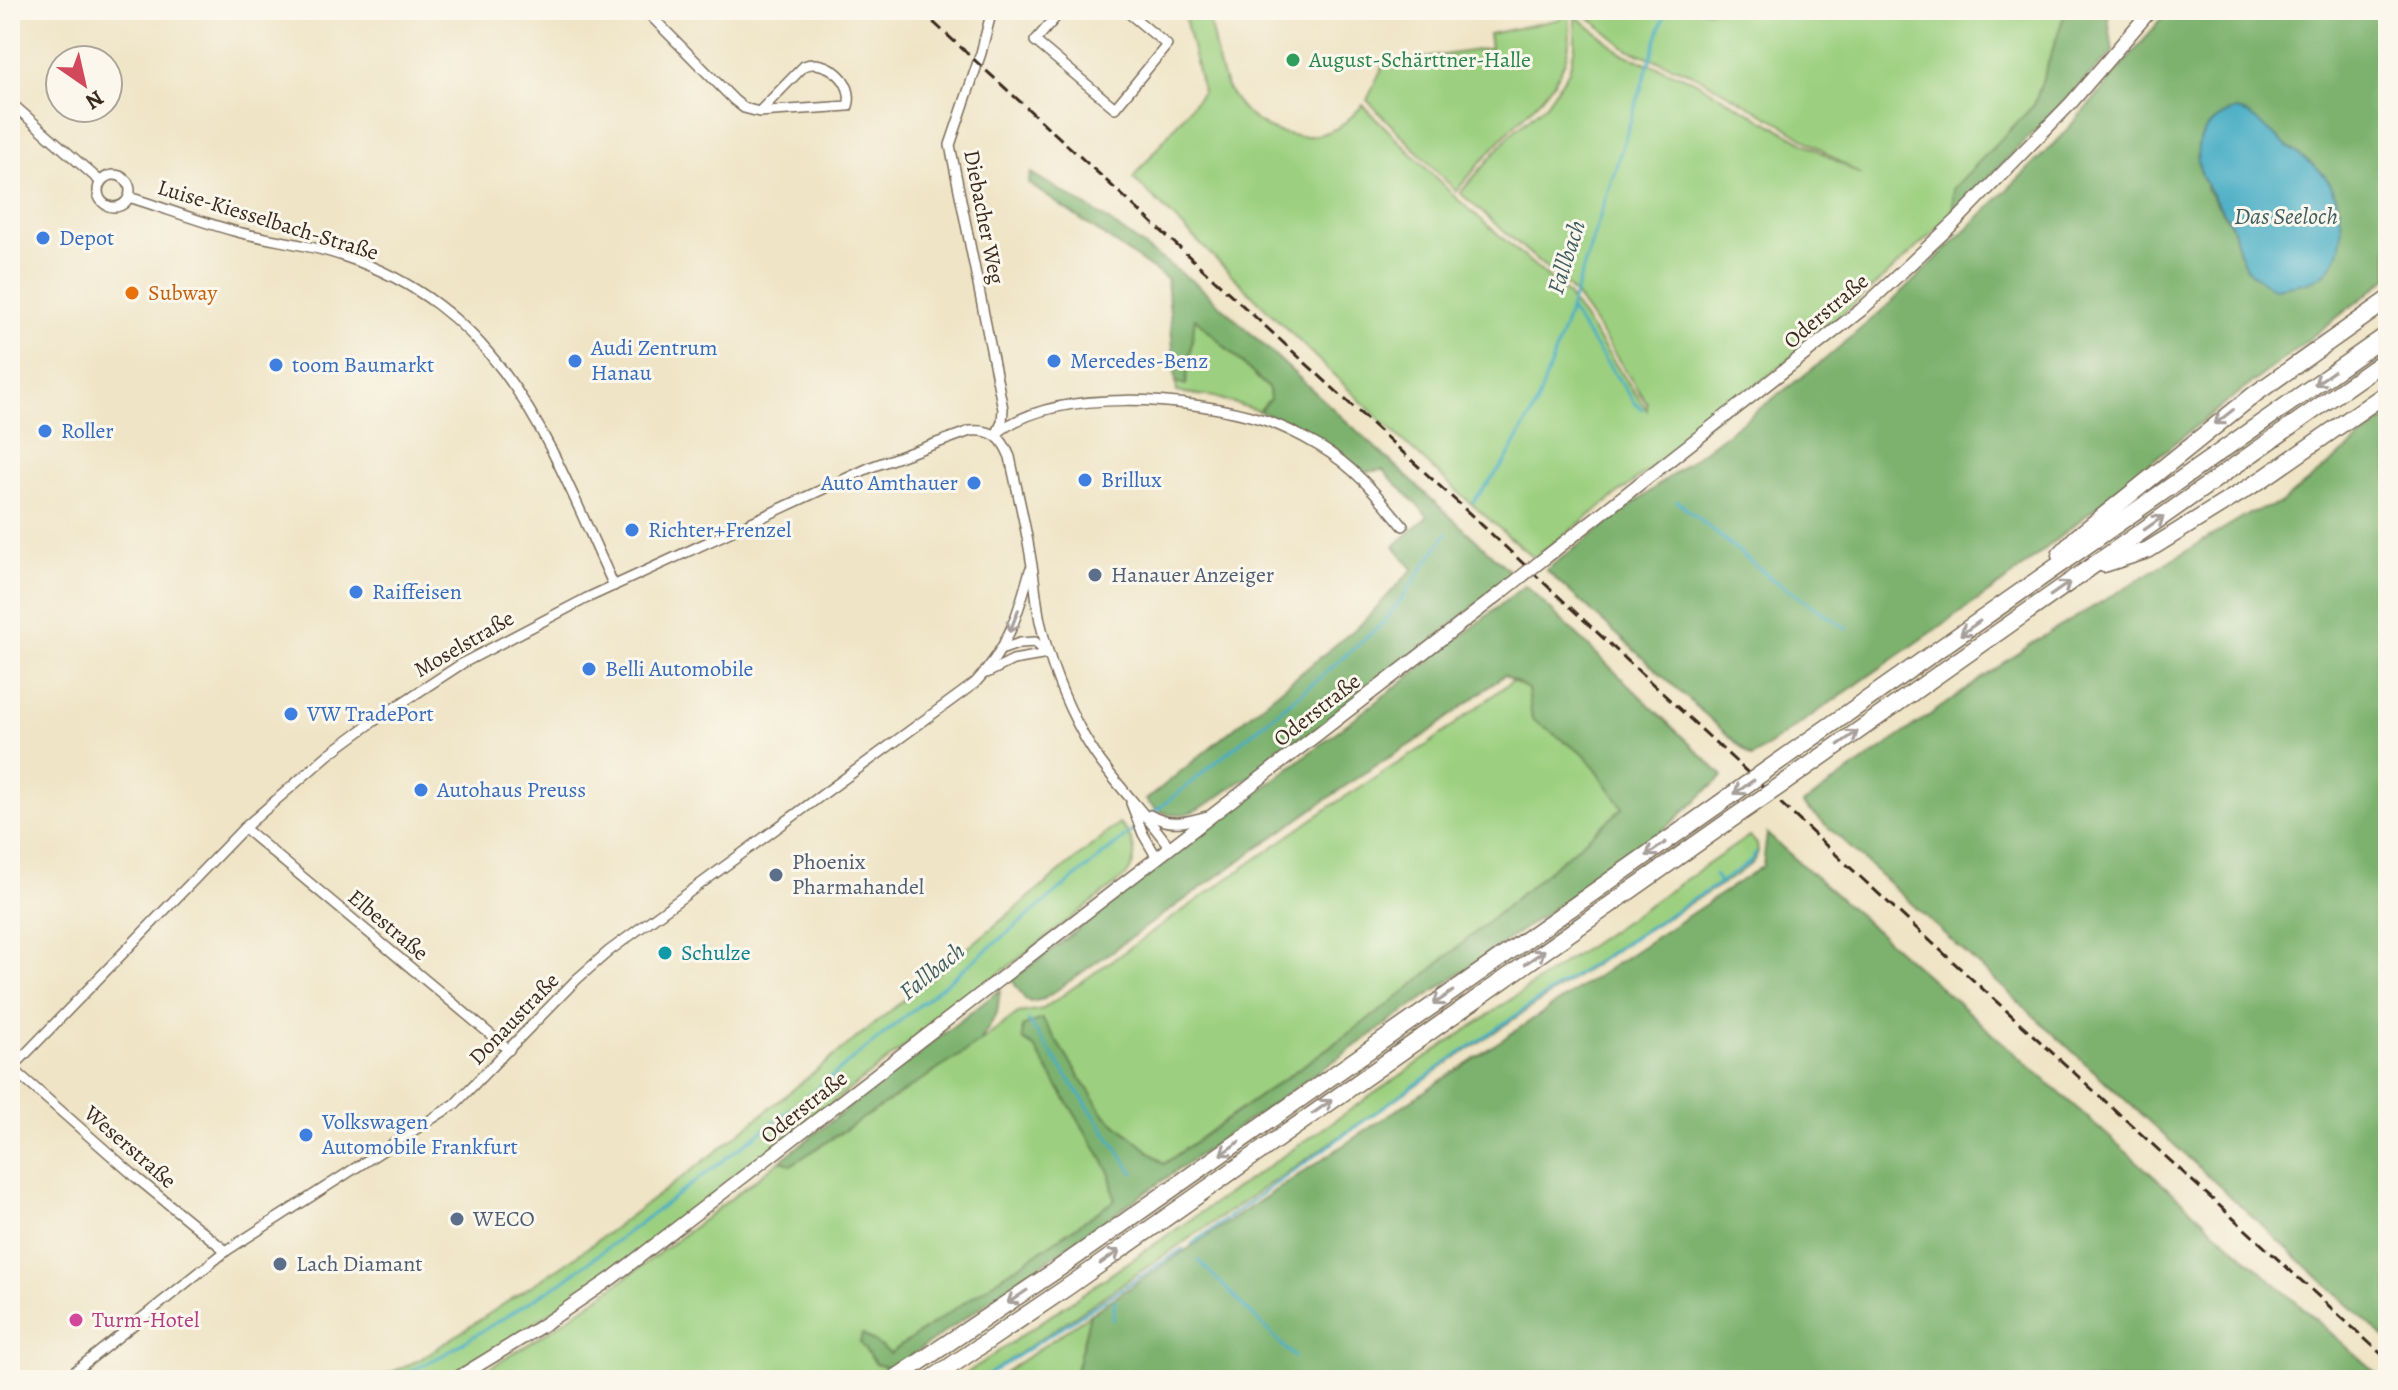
<svg xmlns="http://www.w3.org/2000/svg" width="2398" height="1390" viewBox="0 0 2398 1390" font-family="Alegreya,serif">
	<rect width="100%" height="100%" fill="#fbf7ec"/>
	<filter id="ink" filterUnits="userSpaceOnUse"><feTurbulence type="fractalNoise" baseFrequency=".0125" numOctaves="2"/><feDisplacementMap in="SourceGraphic" scale="16" xChannelSelector="R" yChannelSelector="G"/><feConvolveMatrix kernelMatrix="1 2 1 2 8 2 1 2 1" color-interpolation-filters="sRGB"/></filter>
	<filter id="wash" filterUnits="userSpaceOnUse"><feTurbulence type="fractalNoise" baseFrequency=".006" numOctaves="4" result="noise"/><feDisplacementMap in="SourceGraphic" scale="32" xChannelSelector="R" yChannelSelector="G"/><feGaussianBlur stdDeviation="1.8" result="paint"/><feColorMatrix in="noise" values="0 0 0 0 0 0 0 0 0 0 0 0 0 0 0 0 0 1.4 0 .05"/><feComposite in="paint" operator="in"/></filter>
	<g filter="url(#wash)">
		<rect width="100%" height="100%" fill="#efe4c6"/>
		<!-- green -->
		<g fill="#9cd080" stroke="#6c7d4f" stroke-width="2">
			<path d="M1183,10H1207C1213,34 1217,68 1228,89C1247,126 1295,148 1335,129C1346,124 1354,114 1363,105L1455,197L1567,294L1647,410V404L1580,301L1569,288L1460,193L1511,134L1546,104L1569,71L1575,46V15L1623,54L1692,80L1861,175L1773,119L1692,74L1627,49L1580,10H2066L2034,105L1953,189V213C1823,340 1678,448 1534,558C1394,440 1265,306 1133,178L1203,92Z"/>
			<path d="M1560,10H1569C1577,70 1547,92 1509,131C1490,150 1474,171 1456,191L1367,100L1384,64L1491,48L1489,34L1561,19Z"/>
			<path d="M1194,317L1269,389L1270,399L1259,411L1214,397L1177,392L1176,382L1186,384Z"/>
			<path d="M1512,681L1528,689L1532,719L1586,756L1624,808L1393,1002L1164,1164L1104,1114L1042,1019L1023,1040L1034,1047L1109,1170L1115,1200L876,1364L892,1369L874,1380H469C580,1317 681,1237 781,1160L792,1164L980,1042L1018,1013L1043,1009L1337,802L1430,743Z"/>
			<path d="M1119,823C1134,839 1141,857 1126,876L609,1275L446,1380H375L419,1360L575,1257L712,1155L957,957Z"/>
			<path d="M1749,836L1757,844L1758,853L1752,863L1735,876L1635,937L980,1380H957Z"/>
			<path d="M1090,1314L1074,1380H994Z"/>
		</g>
		<!-- forest -->
		<g fill="#7db26e" stroke="#5c6e46" stroke-width="2" fill-rule="evenodd">
			<path d="M2066,10H2107L2113,52L1953,213V189L2034,105Z"/>
			<path d="M2169,10H2388V278L2178,440L2007,580L1752,757L1546,570L1823,361L1892,302L2053,145L2099,94ZM2228,112L2311,163L2324,274L2307,282L2273,288L2239,253L2232,226L2206,188L2207,128Z"/>
			<path d="M1031,173L1099,214L1199,286L1513,574L1434,639L1261,772C1254,776 1245,779 1238,783C1211,801 1177,834 1146,800L1361,624L1413,569L1394,546L1428,516L1383,470L1364,472L1338,450L1259,411L1270,399L1269,389L1195,318L1186,385L1176,382L1167,279L1028,183Z"/>
			<path d="M2388,417V1341L1803,804L2031,644L2250,513L2280,504Z"/>
			<path d="M1525,585L1723,776L1658,835L892,1369L876,1364L860,1343L862,1334L890,1353L1115,1200L1109,1170L1034,1047L1023,1040L1022,1027L1042,1019L1104,1114L1164,1164L1393,1002L1623,808L1586,756L1532,719L1528,689L1504,675L1424,736L1361,775L1044,999L1030,1002L1025,999L1012,980L1457,640Z"/>
			<path d="M1767,834L2384,1380H1074L1090,1314L1763,866Z"/>
			<path d="M1000,990L997,1013L980,1042L791,1165L781,1160Z"/>
		</g>
		<!-- water -->
		<path fill="#46adc5" stroke="#406c72" stroke-width="2" d="M2237,110L2247,113C2261,124 2275,136 2290,148C2302,157 2314,164 2324,175C2344,198 2350,249 2326,272C2313,284 2290,286 2273,288C2258,279 2245,271 2240,254C2236,244 2236,233 2231,224C2214,195 2178,157 2210,125C2218,117 2226,112 2237,110Z"/>
		<g fill="none" stroke-linecap="round" stroke-linejoin="round">
			<!-- stream -->
			<g stroke="#46adc5" stroke-width="3">
				<path d="M1570,310L1635,403L1642,409"/>
				<path d="M1677,501L1772,579L1847,629"/>
				<path d="M1473,502L1505,462L1536,406L1570,310L1666,10"/>
				<path d="M1152,814L1315,682L1382,624L1403,597L1447,533"/>
				<path d="M1714,875L1720,883L1750,862L1756,853"/>
				<path d="M1028,1020L1134,1173"/>
				<path d="M1192,1244C1365,1119 1538,995 1720,883"/>
				<path d="M1198,1260L1294,1357"/>
				<path d="M1113,1320L1115,1300"/>
				<path d="M393,1380L443,1355L562,1282L803,1100L1137,827"/>
				<path d="M980,1380L1183,1249"/>
			</g>
		</g>
	</g>
	<g filter="url(#ink)">
		<g fill="none" stroke-linecap="round" stroke-linejoin="round">
			<!-- street casing -->
			<g stroke="#7a6b59" stroke-width="12">
				<g id="street">
					<path d="M645,10L734,100L744,108L759,112L848,106C856,82 826,57 804,66L759,112"/>
					<path d="M992,10L981,53L950,145L1003,409L1002,422L998,431"/>
					<path d="M1062,10L1035,41L1115,108L1167,45L1125,10"/>
					<path d="M10,102L101,182"/>
					<circle cx="114" cy="191" r="16"/>
					<path d="M129,197C164,208 198,221 234,231C271,241 310,244 346,257C506,311 550,446 614,586"/>
					<path d="M996,434C1056,385 1194,398 1264,420C1283,426 1302,436 1319,446C1354,466 1379,497 1403,526"/>
					<path d="M1003,649L1020,643L1035,642L1048,654"/>
					<path d="M987,673L1013,660L1048,654"/>
					<path d="M1131,803L1143,834L1157,858"/>
					<path d="M1150,815C1170,827 1187,822 1208,816"/>
					<path d="M244,828L509,1050"/>
					<path d="M12,1068L138,1179L226,1251"/>
					<path d="M10,1070L244,828L329,754L374,721L463,663L587,598L871,467L970,431C993,429 1002,437 1010,457C1017,491 1026,526 1031,560C1035,580 1036,601 1040,621C1049,661 1064,700 1084,736C1107,777 1143,809 1170,848"/>
					<path d="M64,1380L226,1251L455,1104L577,979L609,951L975,683C1008,649 1018,614 1030,570"/>
				</g>
			</g>
			<!-- secondary casing -->
			<g stroke="#7a6b59" stroke-width="15">
				<g id="secondary">
					<path d="M1546,557L1861,310L1957,220L2021,154L2071,103L2151,10"/>
					<path d="M454,1380L540,1327L612,1278L1502,592"/>
				</g>
			</g>
			<!-- highway casing -->
			<g stroke="#7a6b59" stroke-width="19">
				<g id="highway">
					<path d="M2060,555L2076,538L2255,394L2388,300"/>
					<path d="M2104,564L2148,550L2264,478L2388,392"/>
					<path d="M1768,769L2388,334"/>
					<path d="M1784,783L2388,358"/>
					<path d="M893,1380L1055,1271L1719,804"/>
					<path d="M930,1380L1069,1286L1736,816"/>
				</g>
			</g>
			<!-- street -->
			<use href="#street" stroke="#fff" stroke-width="9"/>
			<!-- secondary -->
			<use href="#secondary" stroke="#fff" stroke-width="12"/>
			<!-- highway -->
			<use href="#highway" stroke="#fff" stroke-width="16"/>
			<!-- rail -->
			<path stroke="#3b2a1e" stroke-width="3" stroke-dasharray="12 6" stroke-linecap="butt" d="M920,10L1455,500L1832,851L2388,1360"/>
			<!-- secondary-bridge casing -->
			<g stroke="#7a6b59" stroke-width="15" stroke-linecap="butt">
				<path id="secondary-bridge" d="M1502,592L1546,557"/>
			</g>
			<!-- highway-bridge casing -->
			<g stroke="#7a6b59" stroke-width="19" stroke-linecap="butt">
				<g id="highway-bridge">
					<path d="M1719,804L1768,769"/>
					<path d="M1736,816L1784,783"/>
				</g>
			</g>
			<!-- secondary-bridge -->
			<use href="#secondary-bridge" stroke="#fff" stroke-width="12"/>
			<!-- highway-bridge -->
			<use href="#highway-bridge" stroke="#fff" stroke-width="16"/>
		</g>
		<!-- one-way arrows -->
		<defs><path id="oneway-shaft" d="M-6 0H5M1.5-3L5.5 0L1.5 3" fill="none" stroke-width="1.6" stroke-linecap="round" stroke-linejoin="round" transform="scale(2)"/></defs>
		<g stroke="#a79f9a">
			<use href="#oneway-shaft" transform="translate(2324 378) rotate(145)"/>
			<use href="#oneway-shaft" transform="translate(2224 417) rotate(142)"/>
			<use href="#oneway-shaft" transform="translate(2154 523) rotate(-35)"/>
			<use href="#oneway-shaft" transform="translate(2060 589) rotate(-35)"/>
			<use href="#oneway-shaft" transform="translate(1014 621) rotate(111)"/>
			<use href="#oneway-shaft" transform="translate(1970 628) rotate(145)"/>
			<use href="#oneway-shaft" transform="translate(1848 738) rotate(-35)"/>
			<use href="#oneway-shaft" transform="translate(1744 787) rotate(145)"/>
			<use href="#oneway-shaft" transform="translate(1656 849) rotate(145)"/>
			<use href="#oneway-shaft" transform="translate(1535 957) rotate(-35)"/>
			<use href="#oneway-shaft" transform="translate(1443 998) rotate(145)"/>
			<use href="#oneway-shaft" transform="translate(1322 1107) rotate(-35)"/>
			<use href="#oneway-shaft" transform="translate(1230 1148) rotate(145)"/>
			<use href="#oneway-shaft" transform="translate(1110 1257) rotate(-35)"/>
			<use href="#oneway-shaft" transform="translate(1017 1297) rotate(146)"/>
		</g>
	</g>
	<!-- markers -->
	<circle fill="#2e9e5b" stroke="#fbf7ec" stroke-width="3" cx="1293" cy="60" r="8"/>
	<g fill="#3f7fe0" stroke="#fbf7ec" stroke-width="3">
		<circle cx="43" cy="238" r="8"/>
		<circle cx="575" cy="361" r="8"/>
		<circle cx="1054" cy="361" r="8"/>
		<circle cx="276" cy="365" r="8"/>
		<circle cx="45" cy="431" r="8"/>
		<circle cx="1085" cy="480" r="8"/>
		<circle cx="974" cy="483" r="8"/>
		<circle cx="632" cy="530" r="8"/>
		<circle cx="356" cy="592" r="8"/>
		<circle cx="589" cy="669" r="8"/>
		<circle cx="291" cy="714" r="8"/>
		<circle cx="421" cy="790" r="8"/>
		<circle cx="306" cy="1135" r="8"/>
	</g>
	<circle fill="#e8710a" stroke="#fbf7ec" stroke-width="3" cx="132" cy="293" r="8"/>
	<g fill="#5c6f8a" stroke="#fbf7ec" stroke-width="3">
		<circle cx="1095" cy="575" r="8"/>
		<circle cx="776" cy="875" r="8"/>
		<circle cx="457" cy="1219" r="8"/>
		<circle cx="280" cy="1264" r="8"/>
	</g>
	<circle fill="#0f9aa8" stroke="#fbf7ec" stroke-width="3" cx="665" cy="953" r="8"/>
	<circle fill="#d1479c" stroke="#fbf7ec" stroke-width="3" cx="76" cy="1320" r="8"/>
	<g text-anchor="middle" dominant-baseline="central" stroke-width="6" stroke-linejoin="round" paint-order="stroke">
		<!-- leisure labels -->
		<g font-size="22" fill="#27864d" stroke="#fbf7ec" text-anchor="start">
			<text x="1309" y="60">August-Schärttner-Halle</text>
		</g>
		<!-- street labels -->
		<g font-size="22" fill="#3b2a1e" stroke="#fbf7ec">
			<text transform="translate(984 217) rotate(79)">Diebacher Weg</text>
			<text transform="translate(268 220) rotate(17)">Luise-Kiesselbach-Straße</text>
			<text transform="translate(1826 311) rotate(-40)">Oderstraße</text>
			<text transform="translate(464 644) rotate(-30)">Moselstraße</text>
			<text transform="translate(1317 710) rotate(-38)">Oderstraße</text>
			<text transform="translate(388 925) rotate(40)">Elbestraße</text>
			<text transform="translate(514 1019) rotate(-46)">Donaustraße</text>
			<text transform="translate(804 1107) rotate(-38)">Oderstraße</text>
			<text transform="translate(130 1147) rotate(41)">Weserstraße</text>
		</g>
		<!-- shop labels -->
		<g font-size="22" fill="#366cbe" stroke="#fbf7ec" text-anchor="start">
			<text x="59" y="238">Depot</text>
			<text x="591" y="348">Audi Zentrum<tspan x="591" dy="25">Hanau</tspan></text>
			<text x="1070" y="361">Mercedes-Benz</text>
			<text x="292" y="365">toom Baumarkt</text>
			<text x="61" y="431">Roller</text>
			<text x="1101" y="480">Brillux</text>
			<text x="958" y="483" text-anchor="end">Auto Amthauer</text>
			<text x="648" y="530">Richter+Frenzel</text>
			<text x="372" y="592">Raiffeisen</text>
			<text x="605" y="669">Belli Automobile</text>
			<text x="307" y="714">VW TradePort</text>
			<text x="437" y="790">Autohaus Preuss</text>
			<text x="322" y="1122">Volkswagen<tspan x="322" dy="25">Automobile Frankfurt</tspan></text>
		</g>
		<!-- food labels -->
		<g font-size="22" fill="#c56008" stroke="#fbf7ec" text-anchor="start">
			<text x="148" y="293">Subway</text>
		</g>
		<!-- service labels -->
		<g font-size="22" fill="#4e5e75" stroke="#fbf7ec" text-anchor="start">
			<text x="1111" y="575">Hanauer Anzeiger</text>
			<text x="792" y="862">Phoenix<tspan x="792" dy="25">Pharmahandel</tspan></text>
			<text x="473" y="1219">WECO</text>
			<text x="296" y="1264">Lach Diamant</text>
		</g>
		<!-- culture labels -->
		<g font-size="22" fill="#0d838f" stroke="#fbf7ec" text-anchor="start">
			<text x="681" y="953">Schulze</text>
		</g>
		<!-- hotel labels -->
		<g font-size="22" fill="#b23c85" stroke="#fbf7ec" text-anchor="start">
			<text x="92" y="1320">Turm-Hotel</text>
		</g>
		<!-- water labels -->
		<g font-size="24" font-style="italic" fill="#3f5e61" stroke="#fbf7ec">
			<text x="2286" y="216">Das Seeloch</text>
			<text transform="translate(1566 257) rotate(-72)">Fallbach</text>
			<text transform="translate(932 971) rotate(-39)">Fallbach</text>
		</g>
	</g>
	<!-- margin -->
	<rect width="2398" height="1390" fill="none" stroke="#fbf7ec" stroke-width="40"/>
	<!-- north arrow -->
	<g transform="translate(84 84) rotate(146)"><circle r="38" fill="#fbf7ec" stroke="#aea59a" stroke-width="2"/>
	<path d="M0-6L14 30L0 20L-14 30Z" fill="#d1495b"/>
	<text y="-12" font-size="22" font-weight="bold" text-anchor="middle" fill="#3b2a1e">N</text>
	</g>
</svg>
